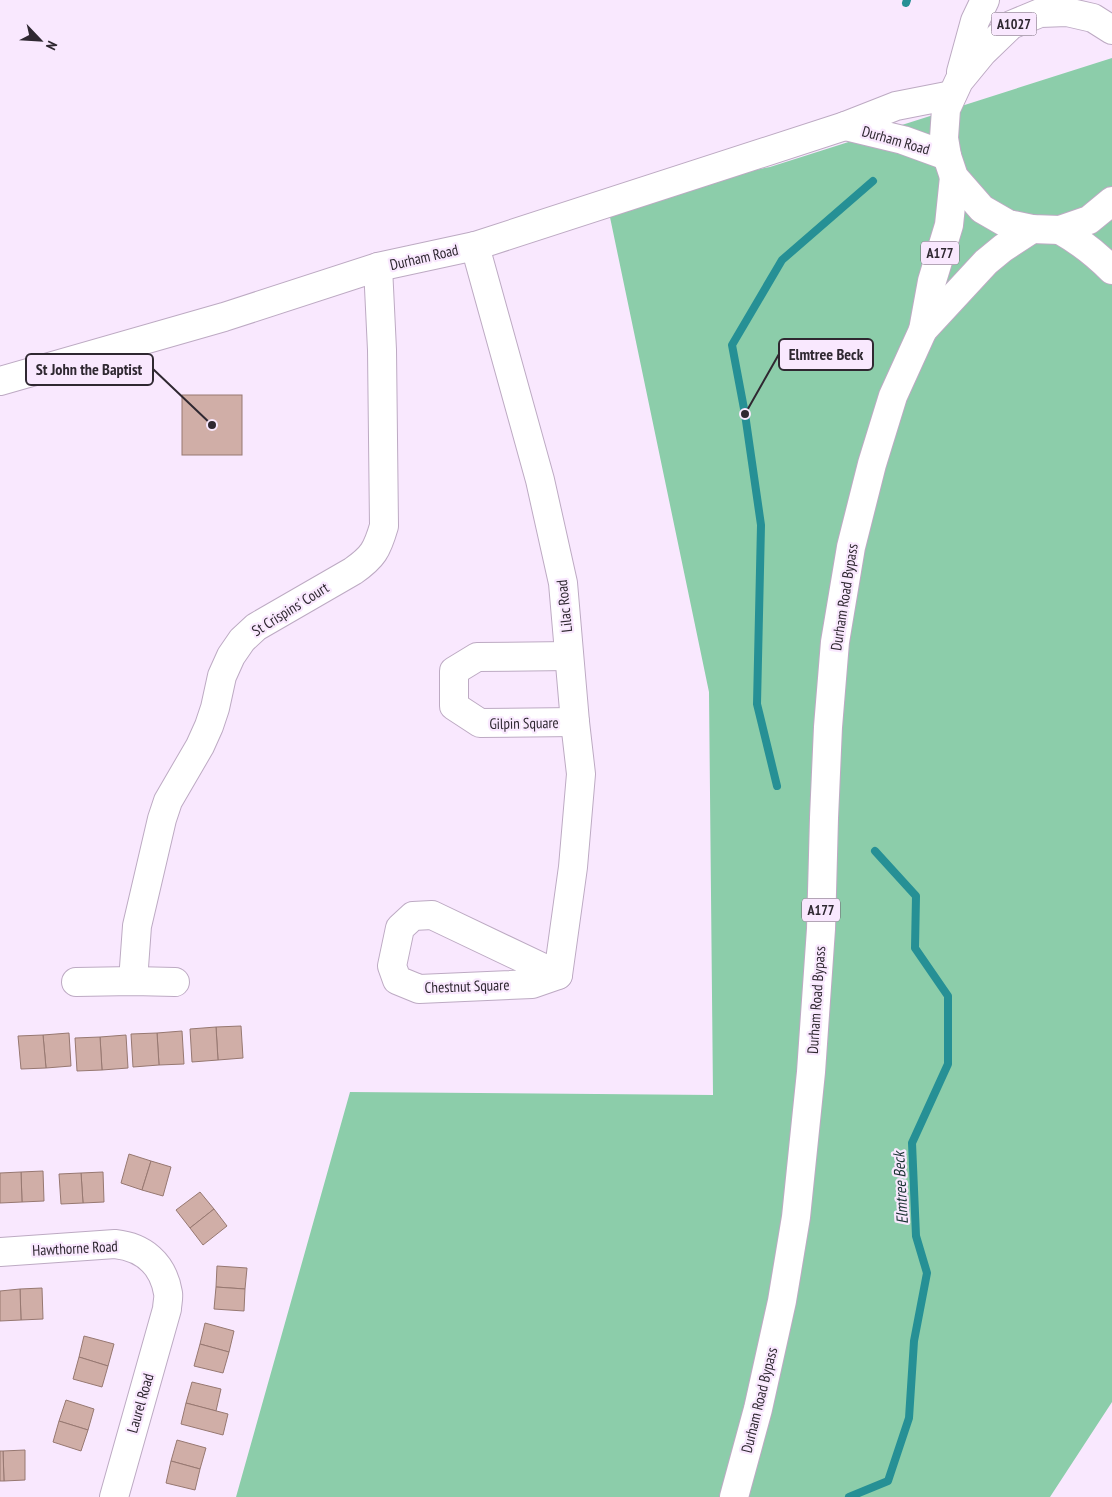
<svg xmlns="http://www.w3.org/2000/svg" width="1112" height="1497" viewBox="0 0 1112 1497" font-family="'PT Sans Narrow',sans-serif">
	<rect width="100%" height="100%" fill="#f9e8fe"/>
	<!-- green -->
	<path fill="#8ccdaa" d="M1112,58V1402L1050,1497H236L350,1092L713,1095L709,692L606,198L770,167Z"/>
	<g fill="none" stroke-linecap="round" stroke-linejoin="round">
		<!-- stream -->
		<g stroke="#269095" stroke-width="8">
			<path d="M906,3L907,0"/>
			<path d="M777,786L757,704L761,525L745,414L732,345L782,260L873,181"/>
			<path d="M849,1497L888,1481L909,1418L914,1341L927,1273L916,1236L912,1143L948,1064V996L915,948L916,896L875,851"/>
		</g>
	</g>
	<!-- building -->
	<g fill="#d0aea7" stroke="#977871">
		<rect x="182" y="395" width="60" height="60"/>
		<path d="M241,1026L243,1058L218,1060L216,1027Z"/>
		<path d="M216,1027L218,1060L192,1062L190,1029Z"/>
		<path d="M182,1031L184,1064L159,1065L157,1033Z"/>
		<path d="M69,1033L71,1066L46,1068L43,1035Z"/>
		<path d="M157,1033L159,1065L133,1067L131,1034Z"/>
		<path d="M43,1035L46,1068L21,1069L18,1036Z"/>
		<path d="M126,1035L128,1068L102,1070L100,1037Z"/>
		<path d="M100,1037L102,1070L77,1071L75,1038Z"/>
		<path d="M129,1154L151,1161L142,1190L121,1183Z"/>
		<path d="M151,1161L171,1167L163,1196L142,1190Z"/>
		<path d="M43,1171L44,1201L22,1202L21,1172Z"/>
		<path d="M21,1172L22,1202L0,1203V1173Z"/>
		<path d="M103,1172L104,1202L83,1203L81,1173Z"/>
		<path d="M81,1173L83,1203L61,1204L59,1174Z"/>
		<path d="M200,1192L214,1209L190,1228L176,1210Z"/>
		<path d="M214,1209L227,1226L203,1245L190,1228Z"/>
		<path d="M217,1266L247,1268L245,1289L216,1287Z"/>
		<path d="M216,1287L245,1289L244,1311L214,1309Z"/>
		<path d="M42,1288L43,1319L21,1320L20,1289Z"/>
		<path d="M20,1289L21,1320L0,1321V1291Z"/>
		<path d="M205,1323L234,1331L229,1352L200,1344Z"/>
		<path d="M84,1336L114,1344L108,1366L79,1357Z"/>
		<path d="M200,1344L229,1352L223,1373L194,1366Z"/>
		<path d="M79,1357L108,1366L102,1387L73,1379Z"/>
		<path d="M192,1382L221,1389L216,1411L186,1403Z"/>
		<path d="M66,1400L94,1409L88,1430L59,1421Z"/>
		<path d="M186,1403L228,1414L223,1435L181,1424Z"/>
		<path d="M59,1421L88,1430L81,1451L53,1442Z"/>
		<path d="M177,1440L206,1448L200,1469L171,1461Z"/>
		<path d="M25,1450V1480L4,1481L3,1451Z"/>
		<path d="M0,1451H3L4,1481H0Z"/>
		<path d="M171,1461L200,1469L195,1490L166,1483Z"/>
	</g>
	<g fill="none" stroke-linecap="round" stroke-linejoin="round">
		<!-- minor casing -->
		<g stroke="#bdaac3" stroke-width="30">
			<g id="minor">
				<path d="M845,126L903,140L947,156"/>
				<path d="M475,246L540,480L563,583L575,722L581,774L573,867L558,975"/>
				<path d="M0,381L224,317L378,267L475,246L845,126L896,106L952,95"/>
				<path d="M569,656L477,657L454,671V706L480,723L575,722"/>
				<path d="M432,915L558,975L532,984L419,989L397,980L392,966L400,928L413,916Z"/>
				<path d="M133,981L137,926L162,819L168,801L200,746L209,726L215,708L222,676L231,656L242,640L256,627L353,571C373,557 377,550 384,526L382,350L378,267"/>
				<path d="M76,982L133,981L175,982"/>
				<path d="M0,1252L115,1244C143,1247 163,1263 168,1293C169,1298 167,1304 167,1309L114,1497"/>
			</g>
		</g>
		<!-- major casing -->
		<g stroke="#bdaac3" stroke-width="30">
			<g id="major">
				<path d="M1112,30L1093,18L1067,12L1040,13L1011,25L982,53L959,81L946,109L944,138L947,156L954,177L982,209L1008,224L1032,229L1060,230L1089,220L1112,201"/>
				<path d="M961,72L975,21L985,0"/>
				<path d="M1060,230C1081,242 1095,253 1112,270"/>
				<path d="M923,330L986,262L1003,248L1032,229"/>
				<path d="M734,1497L758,1409L782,1301L796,1217L811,1072L821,929L824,818L828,727L835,642L851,547L872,464L893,396L923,330L932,281L949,225L954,177"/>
			</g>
		</g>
		<!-- minor -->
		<use href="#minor" stroke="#fff" stroke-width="28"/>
		<!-- major -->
		<use href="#major" stroke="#fff" stroke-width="28"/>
	</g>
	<g text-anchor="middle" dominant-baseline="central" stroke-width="4.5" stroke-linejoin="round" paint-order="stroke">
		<!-- shield labels -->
		<g fill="#f9e8fe" stroke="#6c626e" stroke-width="1">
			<rect x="991.5" y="12.5" width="45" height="23" rx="4"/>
			<rect x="921" y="241.5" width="38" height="23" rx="4"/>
			<rect x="802" y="898.5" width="38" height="23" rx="4"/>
		</g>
		<g font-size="14" font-weight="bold" fill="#2f2831">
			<text x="1014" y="24">A1027</text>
			<text x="940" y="253">A177</text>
			<text x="821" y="910">A177</text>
		</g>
		<!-- street labels -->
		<g font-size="15" fill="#2f2831" stroke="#f9e8fe">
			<text transform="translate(896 140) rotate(16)">Durham Road</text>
			<text transform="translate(424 257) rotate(-13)">Durham Road</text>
			<text transform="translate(844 597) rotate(-81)">Durham Road Bypass</text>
			<text transform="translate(564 606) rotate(-96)">Lilac Road</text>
			<text transform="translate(290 609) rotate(-32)">St Crispins' Court</text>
			<text transform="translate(524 723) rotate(-1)">Gilpin Square</text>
			<text transform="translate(467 986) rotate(-2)">Chestnut Square</text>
			<text transform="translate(816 1000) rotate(-86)">Durham Road Bypass</text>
			<text transform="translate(75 1248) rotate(-3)">Hawthorne Road</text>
			<text transform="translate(759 1400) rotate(-76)">Durham Road Bypass</text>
			<text transform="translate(140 1403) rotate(-74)">Laurel Road</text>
		</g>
		<!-- water labels -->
		<g font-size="16" font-style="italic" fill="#193131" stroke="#f9e8fe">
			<text transform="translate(900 1188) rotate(-93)">Elmtree Beck</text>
		</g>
	</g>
	<!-- callouts -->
	<path fill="none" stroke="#2f2831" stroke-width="2" d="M745 414L779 354M212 425L153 369"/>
	<g fill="#2f2831" stroke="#f9e8fe" stroke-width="2">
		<circle cx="745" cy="414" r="5"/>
		<circle cx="212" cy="425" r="5"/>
	</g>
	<g fill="#f9e8fe" stroke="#2f2831" stroke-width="2">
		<rect x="779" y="339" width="94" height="31" rx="5"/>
		<rect x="26" y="354" width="127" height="31" rx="5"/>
	</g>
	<g font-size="16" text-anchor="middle" font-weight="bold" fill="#2f2831">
		<text x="826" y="360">Elmtree Beck</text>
		<text x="89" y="375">St John the Baptist</text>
	</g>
	<!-- north arrow -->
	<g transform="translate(40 40) rotate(115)" stroke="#f9e8fe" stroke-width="4" paint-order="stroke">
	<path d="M0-4L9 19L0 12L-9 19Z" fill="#2f2831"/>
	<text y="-8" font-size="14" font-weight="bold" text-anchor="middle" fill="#2f2831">N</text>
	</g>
</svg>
